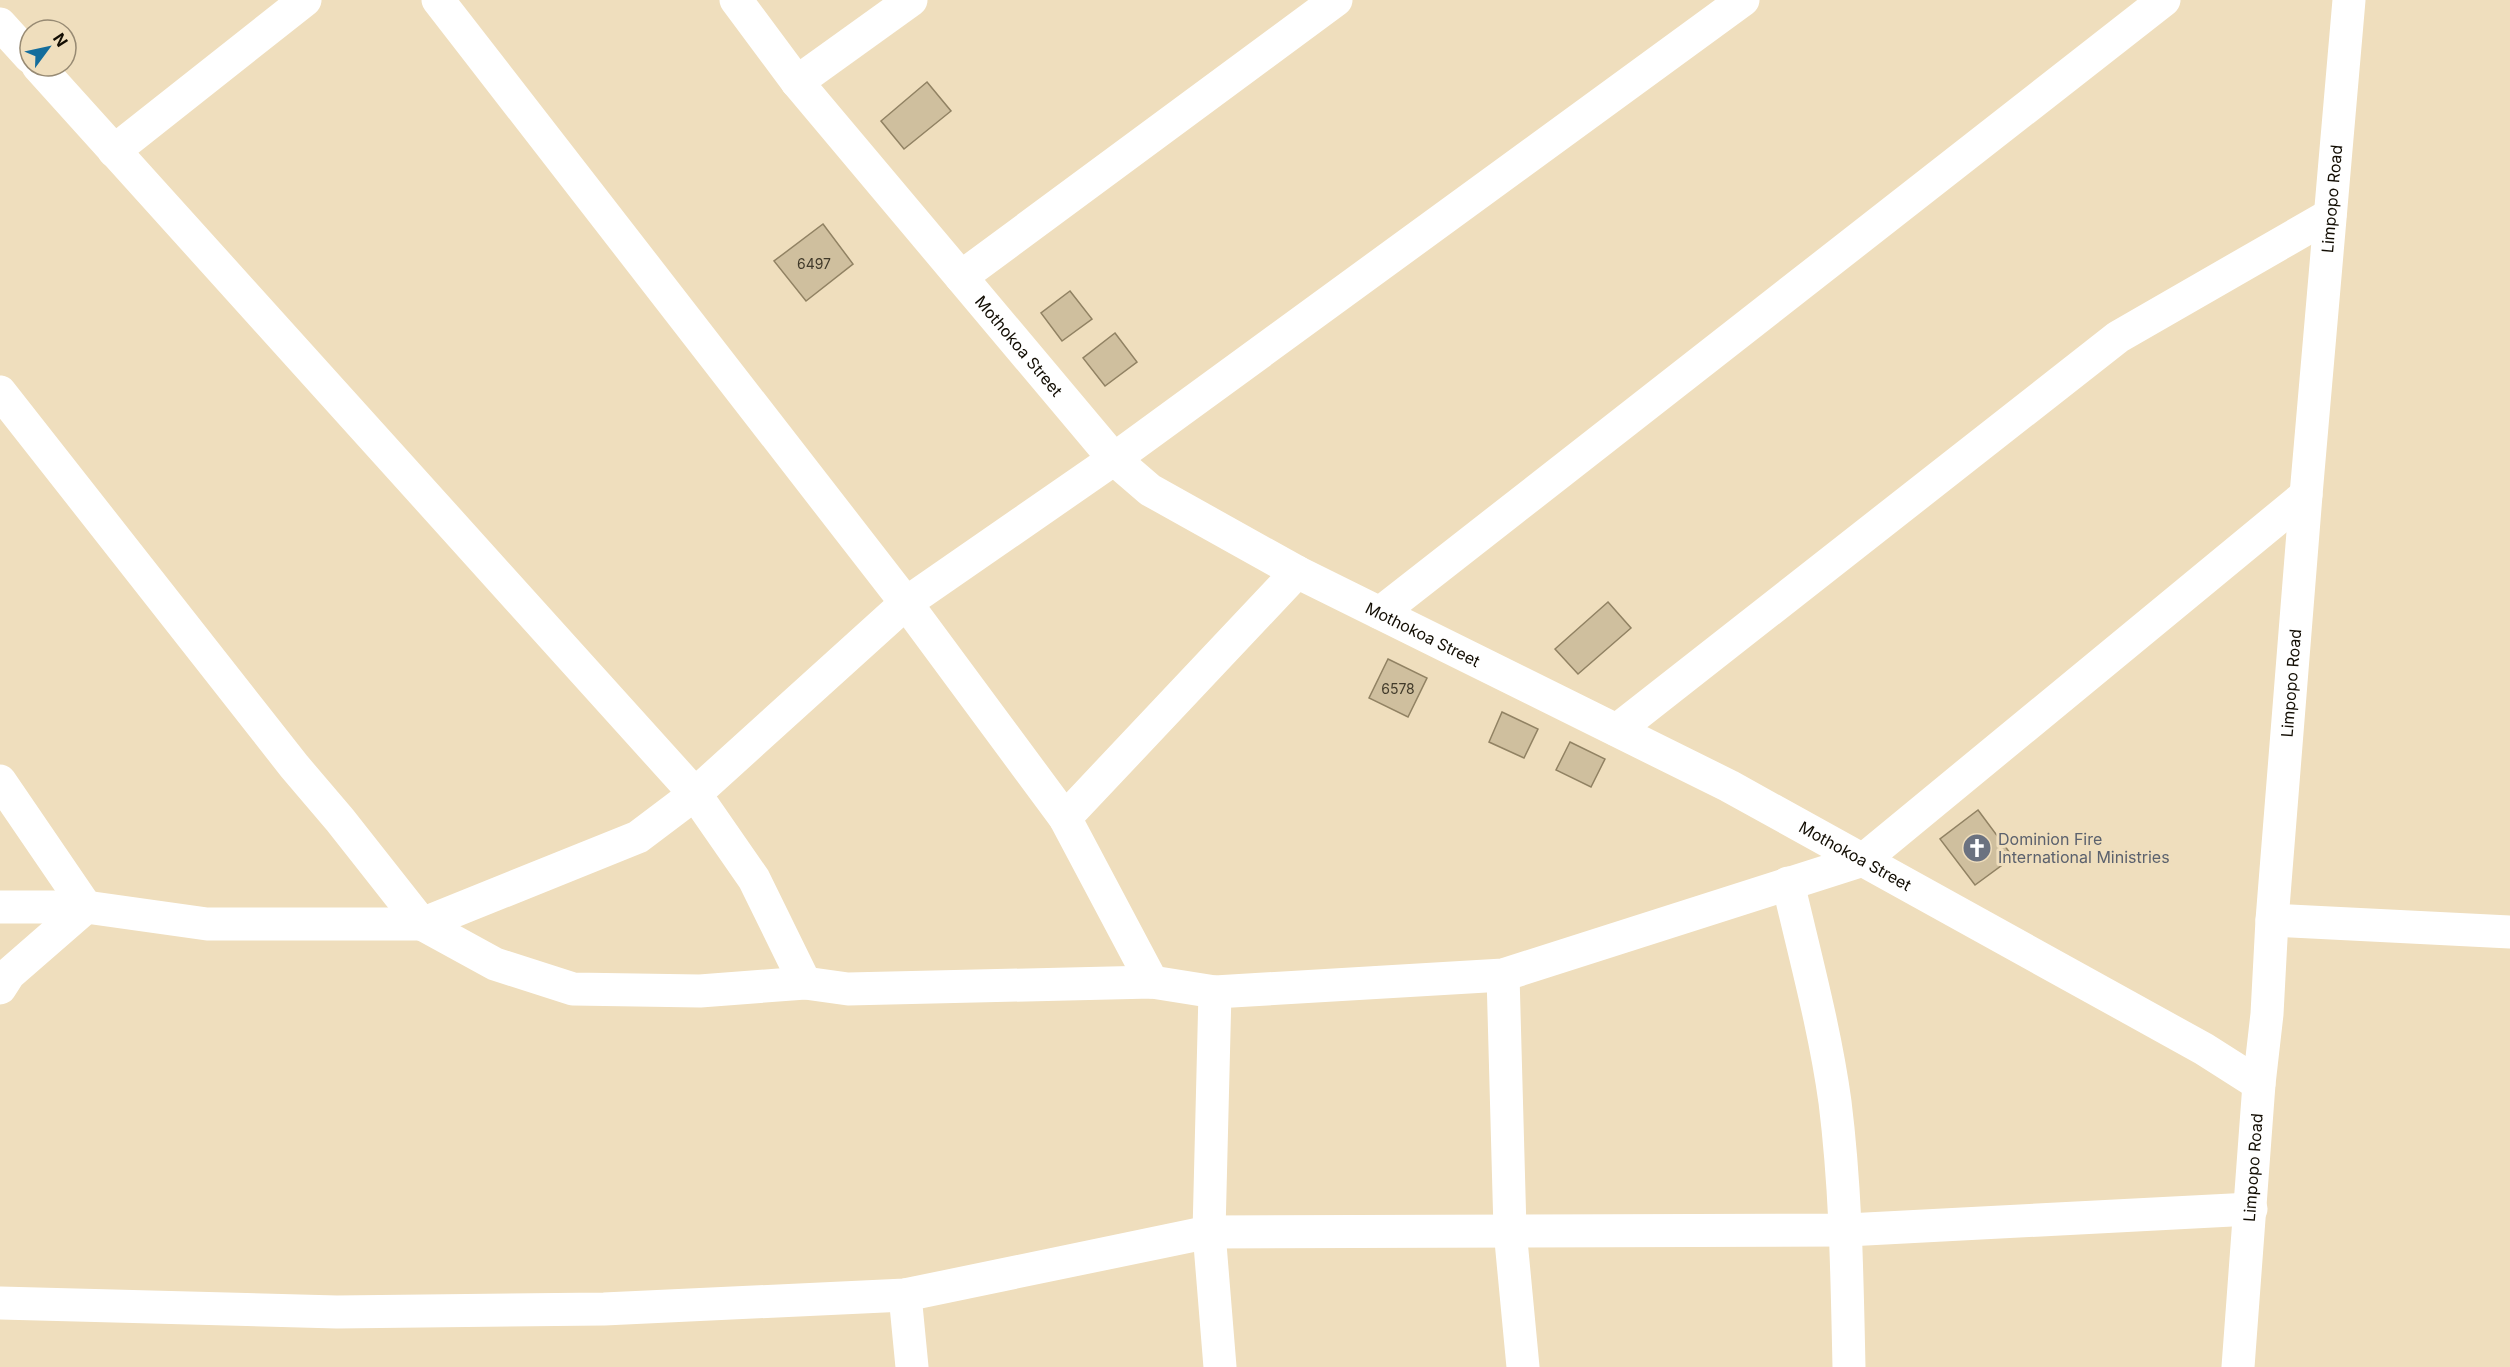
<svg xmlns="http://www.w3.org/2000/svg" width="2510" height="1367" viewBox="0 0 2510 1367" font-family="Inter,sans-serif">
	<rect width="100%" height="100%" fill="#efdebd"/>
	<!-- building -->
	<g fill="#cfbf9e" stroke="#918263" stroke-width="1.5">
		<path d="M927,82L951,111L904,149L881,121Z"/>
		<path d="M823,224L853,264L806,301L774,261Z"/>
		<path d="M1070,291L1092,319L1062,341L1041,313Z"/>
		<path d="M1115,333L1137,362L1105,386L1083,358Z"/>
		<path d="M1608,602L1631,628L1578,674L1555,649Z"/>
		<path d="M1388,659L1427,678L1408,717L1369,698Z"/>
		<path d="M1502,712L1538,729L1524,758L1489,742Z"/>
		<path d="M1570,742L1605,759L1591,787L1556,770Z"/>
		<path d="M1978,810L2013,857L1975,885L1940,839Z"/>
	</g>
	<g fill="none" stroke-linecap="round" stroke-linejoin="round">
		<!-- street -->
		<g stroke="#fff" stroke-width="33">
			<path d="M438,0L906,603L1065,818L1152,982"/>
			<path id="s1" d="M736,0L797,82L1114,459L1150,490L1297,572L1729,786L2204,1049L2259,1084"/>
			<path d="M0,24L30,57"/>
			<path d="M38,66L695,794L754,879L805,983L848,989L1152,982L1215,992L1503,975L1863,860L2306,495"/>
			<path d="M797,82L911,0"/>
			<path d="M114,151L305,0"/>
			<path d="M961,277L1336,0"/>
			<path d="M0,392L294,766L340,820L422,924L495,964L573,989L700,991L805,983"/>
			<path d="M1380,613L2164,0"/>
			<path d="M1617,730L2118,337L2330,215"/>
			<path d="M0,781L86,907L9,974L0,988"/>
			<path d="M1065,818L1297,572"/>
			<path d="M1788,883C1805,956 1825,1029 1835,1102C1846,1190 1847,1278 1849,1367"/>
			<path d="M0,907H86L207,924H422L638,837L695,794L906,603L1114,459L1743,0"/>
			<path d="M2272,920L2510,932"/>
			<path d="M1503,975L1510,1230L1523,1367"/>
			<path d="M1215,992L1209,1232L1220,1367"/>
			<path d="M905,1295L912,1367"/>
			<path d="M0,1303L337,1312L604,1309L905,1295L1209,1232L1847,1230L2251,1209"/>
			<path id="s2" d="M2238,1367L2259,1084L2267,1014L2272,920L2306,495L2349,0"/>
		</g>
	</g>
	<!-- icons -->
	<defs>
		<g id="church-disc" transform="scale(1.5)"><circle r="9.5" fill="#6b7280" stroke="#efdebd"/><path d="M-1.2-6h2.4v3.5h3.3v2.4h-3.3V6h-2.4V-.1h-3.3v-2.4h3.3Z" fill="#fff"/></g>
	</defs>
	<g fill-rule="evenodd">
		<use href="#church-disc" x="1977" y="848"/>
	</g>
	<g text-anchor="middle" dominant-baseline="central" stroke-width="6" stroke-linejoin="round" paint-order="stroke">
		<!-- number labels -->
		<g font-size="14" fill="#413a2a">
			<text x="814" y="263">6497</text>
			<text x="1398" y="688">6578</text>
		</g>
		<!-- street labels -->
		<g font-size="16" fill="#120d03" stroke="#efdebd">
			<text stroke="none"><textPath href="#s2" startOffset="1172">Limpopo Road</textPath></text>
			<text stroke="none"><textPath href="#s1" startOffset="447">Mothokoa Street</textPath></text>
			<text stroke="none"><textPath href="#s1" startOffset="951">Mothokoa Street</textPath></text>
			<text stroke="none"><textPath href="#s2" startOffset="686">Limpopo Road</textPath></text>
			<text stroke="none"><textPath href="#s1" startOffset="1437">Mothokoa Street</textPath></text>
			<text stroke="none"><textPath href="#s2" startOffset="200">Limpopo Road</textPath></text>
		</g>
		<!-- worship labels -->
		<g font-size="16" fill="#5b616d" stroke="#efdebd" text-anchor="start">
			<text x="1998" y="839">Dominion Fire<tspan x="1998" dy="18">International Ministries</tspan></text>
		</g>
	</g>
	<!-- north arrow -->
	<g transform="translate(48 48) rotate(57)"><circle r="28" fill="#efdebd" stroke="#978a73" stroke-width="1.5"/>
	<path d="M0-4.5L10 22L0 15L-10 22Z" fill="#146d9c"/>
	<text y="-9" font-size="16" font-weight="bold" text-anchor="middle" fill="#120d03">N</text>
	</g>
</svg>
